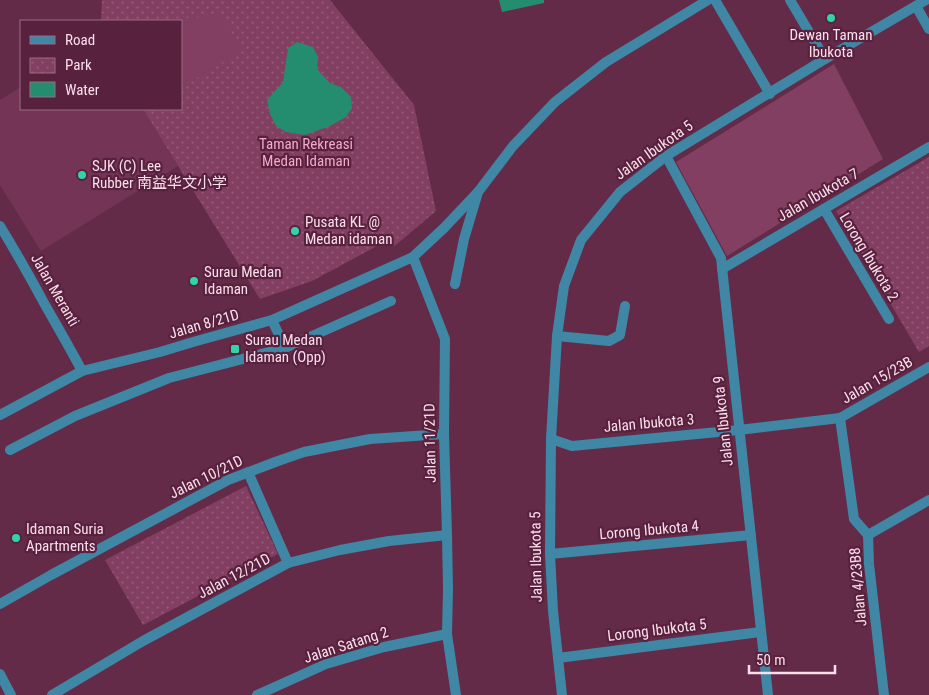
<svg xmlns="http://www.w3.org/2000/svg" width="929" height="695" viewBox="0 0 929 695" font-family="'Roboto Condensed','Noto Sans SC',sans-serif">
	<defs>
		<pattern id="park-dots" width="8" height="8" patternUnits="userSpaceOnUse" patternTransform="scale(1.25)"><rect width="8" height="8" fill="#823f61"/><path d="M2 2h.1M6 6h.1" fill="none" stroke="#955a78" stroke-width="1.8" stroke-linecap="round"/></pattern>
	</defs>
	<rect width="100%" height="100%" fill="#642b49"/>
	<!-- built -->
	<path fill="#743455" d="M21,87V109H143L178,166L41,251L0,185V100Z"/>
	<!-- park -->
	<g fill="url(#park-dots)">
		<path d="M102,0H330L414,105L436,211L397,244L394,246L390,239L312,281L260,299L143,109H181V21H101Z"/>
		<path d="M929,157V346L919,352L836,211Z"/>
		<path d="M246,486L278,554L143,625L105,560Z"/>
	</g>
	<!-- pitch -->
	<g fill="#823f61">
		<path d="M221,16L243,50L181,88V21H131Z"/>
		<path d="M834,64L883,159L727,256L676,162Z"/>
	</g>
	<!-- water -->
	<g fill="#248c6f">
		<path d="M499,0H544V3L502,12Z"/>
		<path d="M297,42L313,47L318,57L317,69L330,83L341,87L351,97L352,108L346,117L330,126L305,135L286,132L276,126L270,114L267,100L283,82L288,48Z"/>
	</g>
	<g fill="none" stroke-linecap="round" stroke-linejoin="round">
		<!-- minor -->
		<g stroke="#4086a5" stroke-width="10">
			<path d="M715,0L770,94"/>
			<path d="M790,0L825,59"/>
			<path d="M916,6L929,29"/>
			<path d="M666,156L721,258L768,695"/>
			<path d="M824,209L889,319"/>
			<path d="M0,226C16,252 30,277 44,303C57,326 70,348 82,371"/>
			<path d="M413,257L445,339L444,434L447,535L448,589L447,634L456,695"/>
			<path d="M722,269L929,147"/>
			<path d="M455,284L464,239L478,192L513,146L555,102L606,62L708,0"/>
			<path d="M272,320L285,348"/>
			<path d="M557,336L609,341L620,335L625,306"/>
			<path d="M0,415L82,371L160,352L193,342L272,320L413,257L444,228L478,192"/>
			<path d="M840,418L854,519L868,535"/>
			<path d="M551,439L572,446L739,430L840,418L929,367"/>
			<path d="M10,450L75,416L169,378L285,348L391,301"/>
			<path d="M248,472L288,563"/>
			<path d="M868,535L869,564L884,695"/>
			<path d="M868,535L929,500"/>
			<path d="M550,554L751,535"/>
			<path d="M0,604L51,575L228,480L278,461L304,452L370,439L444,434"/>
			<path d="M558,658L760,632"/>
			<path d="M0,674L11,695"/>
			<path d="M52,695L143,641L288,563L340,550L389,541L447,535"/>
			<path d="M257,695L326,664L384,647L447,634"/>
			<path d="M562,695L553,611L550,554L551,439L557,336L564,286L581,240L620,192L666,156L825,59L926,0"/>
		</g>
	</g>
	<!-- markers -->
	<g fill="#31d4a9" stroke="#58213e" stroke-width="2">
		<circle cx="831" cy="18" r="5"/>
		<circle cx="82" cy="175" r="5"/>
		<circle cx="295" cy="231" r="5"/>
		<circle cx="194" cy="281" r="5"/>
		<rect x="230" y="344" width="10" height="10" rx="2.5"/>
		<circle cx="16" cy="538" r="5"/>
	</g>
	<g text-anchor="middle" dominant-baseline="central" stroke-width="4.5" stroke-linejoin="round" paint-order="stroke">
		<!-- poi labels -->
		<g font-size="15" fill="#fbdeeb" stroke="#58213e" text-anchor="start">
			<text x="831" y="35" text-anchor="middle">Dewan Taman<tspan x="831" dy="17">Ibukota</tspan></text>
			<text x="92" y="166">SJK (C) Lee<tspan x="92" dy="17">Rubber 南益华文小学</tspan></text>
			<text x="305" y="222">Pusata KL @<tspan x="305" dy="17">Medan idaman</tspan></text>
			<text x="204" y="272">Surau Medan<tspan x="204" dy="17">Idaman</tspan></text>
			<text x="245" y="340">Surau Medan<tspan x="245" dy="17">Idaman (Opp)</tspan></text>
			<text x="26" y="529">Idaman Suria<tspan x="26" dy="17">Apartments</tspan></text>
		</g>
		<!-- park labels -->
		<g font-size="15" fill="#f2aacb" stroke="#58213e">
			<text x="306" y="144">Taman Rekreasi<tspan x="306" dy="17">Medan Idaman</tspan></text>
		</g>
		<!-- street labels -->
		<g font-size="15" fill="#fbdeeb" stroke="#58213e">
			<text transform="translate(654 150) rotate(-35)">Jalan Ibukota 5</text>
			<text transform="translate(818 195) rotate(-30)">Jalan Ibukota 7</text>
			<text transform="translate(869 257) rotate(59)">Lorong Ibukota 2</text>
			<text transform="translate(55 290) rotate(60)">Jalan Meranti</text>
			<text transform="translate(204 324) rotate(-16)">Jalan 8/21D</text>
			<text transform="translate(877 380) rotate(-30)">Jalan 15/23B</text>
			<text transform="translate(723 421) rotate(-96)">Jalan Ibukota 9</text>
			<text transform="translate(649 423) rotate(-5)">Jalan Ibukota 3</text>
			<text transform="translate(430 443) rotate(-91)">Jalan 11/21D</text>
			<text transform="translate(206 477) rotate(-26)">Jalan 10/21D</text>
			<text transform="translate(649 530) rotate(-5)">Lorong Ibukota 4</text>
			<text transform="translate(536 557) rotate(-91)">Jalan Ibukota 5</text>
			<text transform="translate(234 576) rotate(-28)">Jalan 12/21D</text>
			<text transform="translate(858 587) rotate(-95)">Jalan 4/23B8</text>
			<text transform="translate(657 630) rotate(-7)">Lorong Ibukota 5</text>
			<text transform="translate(346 645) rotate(-18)">Jalan Satang 2</text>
		</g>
	</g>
	<!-- legend -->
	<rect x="20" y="20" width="162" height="90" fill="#58213e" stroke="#996d83"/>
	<rect x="30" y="36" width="25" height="8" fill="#4086a5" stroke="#996d83"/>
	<text x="65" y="45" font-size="15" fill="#fbdeeb">Road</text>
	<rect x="30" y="58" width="25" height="15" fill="url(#park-dots)" stroke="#996d83"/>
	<text x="65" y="70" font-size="15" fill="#fbdeeb">Park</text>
	<rect x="30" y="82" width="25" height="15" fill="#248c6f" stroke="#996d83"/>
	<text x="65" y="95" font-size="15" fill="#fbdeeb">Water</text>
	<!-- scale -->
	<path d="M749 665v8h86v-8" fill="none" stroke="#fbdeeb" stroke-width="2.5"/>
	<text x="756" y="665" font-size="15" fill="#fbdeeb" stroke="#58213e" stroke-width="4" paint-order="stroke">50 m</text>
</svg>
